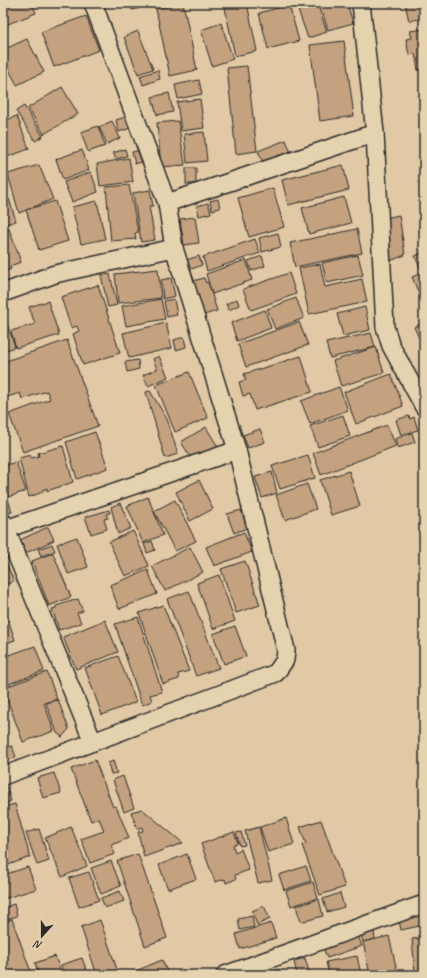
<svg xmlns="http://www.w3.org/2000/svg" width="427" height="978" viewBox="0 0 427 978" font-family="Caveat,sans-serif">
	<rect width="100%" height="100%" fill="#e1c9a5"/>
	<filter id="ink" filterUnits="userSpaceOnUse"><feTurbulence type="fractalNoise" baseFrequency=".025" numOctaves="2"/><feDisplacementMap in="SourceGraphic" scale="8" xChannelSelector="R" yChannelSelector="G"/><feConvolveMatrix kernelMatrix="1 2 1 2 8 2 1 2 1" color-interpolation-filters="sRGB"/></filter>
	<g filter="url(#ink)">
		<!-- building -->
		<g fill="#c4a27f" stroke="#2b2b2b">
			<path d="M3,3H32L36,13L3,26Z"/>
			<path d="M131,3H161L132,10Z"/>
			<path d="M183,3L197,70L170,76L156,9Z"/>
			<path d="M224,3H247L257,51L235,56Z"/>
			<path d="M309,3L311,8L318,6L327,32L308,38L297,7Z"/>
			<path d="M325,3H347L353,23L328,30L320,5Z"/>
			<path d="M405,3H424V18L409,21Z"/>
			<path d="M289,5L299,41L268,49L259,13Z"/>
			<path d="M86,16L99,50L54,67L41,32Z"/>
			<path d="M221,23L233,59L212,66L201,30Z"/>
			<path d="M424,29V69L418,70L415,54L409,55L406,39L412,38L410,31Z"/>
			<path d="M138,31L153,69L138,74L124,37Z"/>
			<path d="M27,39L44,72L17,85L3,58V50Z"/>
			<path d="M344,41L354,116L320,121L310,45Z"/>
			<path d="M247,66L257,151L236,154L227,68Z"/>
			<path d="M158,70L160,79L143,85L140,76Z"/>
			<path d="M199,80L202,94L178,99L175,85Z"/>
			<path d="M62,87L78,114L44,134L28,108Z"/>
			<path d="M169,93L173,112L157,115L152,97Z"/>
			<path d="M200,99L204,128L181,131L177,102Z"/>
			<path d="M24,106L43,136L35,141L16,111Z"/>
			<path d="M17,116L29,149L4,158L3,121Z"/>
			<path d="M129,116L133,127L119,132L116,120Z"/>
			<path d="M112,121L120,138L107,144L99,127Z"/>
			<path d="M178,121L185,165L161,167L157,123Z"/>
			<path d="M98,126L105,146L88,152L81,132Z"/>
			<path d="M204,132L207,161L187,163L184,134Z"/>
			<path d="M286,140L292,155L265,167L258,151Z"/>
			<path d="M125,149L127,156L116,159L113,153Z"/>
			<path d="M82,150L89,170L63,180L56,159Z"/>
			<path d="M141,150L144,161L135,164L132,152Z"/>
			<path d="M129,158L133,182L100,186L97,164Z"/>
			<path d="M39,165L53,199L19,213L8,174Z"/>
			<path d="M343,165L349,190L288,205L282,180Z"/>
			<rect x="186" y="168" width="10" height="16"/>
			<path d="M91,172L98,192L72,202L64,182Z"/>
			<path d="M129,185L138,232L135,233L136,239L111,241L106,187Z"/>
			<path d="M273,188L284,227L249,237L238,198Z"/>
			<path d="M150,190L153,206H149L155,240L141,242L133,193Z"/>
			<path d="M344,197L351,223L309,234L302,208Z"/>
			<path d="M9,199L16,221L3,225V201Z"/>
			<path d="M218,199L220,208L212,210L210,201Z"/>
			<path d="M55,201L68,241L39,250L26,210Z"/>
			<path d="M97,201L105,239L81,244L72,207Z"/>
			<path d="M208,203L211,213L199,216L197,206Z"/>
			<path d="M399,215L405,255L390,261L385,218Z"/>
			<path d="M195,217L199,243L184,245L180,219Z"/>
			<path d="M9,229L21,262L10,266L11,269L3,272V231Z"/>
			<path d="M357,229L362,253L295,267L290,243Z"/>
			<path d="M278,233L281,247L262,252L259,238Z"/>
			<path d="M255,239L260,253L207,271L203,257Z"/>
			<path d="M424,248V266L420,268L415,256L422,253L421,250Z"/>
			<path d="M358,255L363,275L327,283L322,263Z"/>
			<path d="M199,256L202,265L189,270L186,260Z"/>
			<path d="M262,256L265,266L251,271L248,261Z"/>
			<path d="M246,260L252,280L212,294L206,274Z"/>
			<path d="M320,264L325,287L362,279L367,302L309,314L299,268Z"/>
			<path d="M158,269L161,298L118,303L115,274Z"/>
			<path d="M424,272V292L419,294L412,277Z"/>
			<path d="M289,273L296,294L251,310L243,289Z"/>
			<path d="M110,274L117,305L108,307L101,275Z"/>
			<path d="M171,278L175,296L163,299L161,280Z"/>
			<path d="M204,278L206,283L208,282L217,311L204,315L193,281Z"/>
			<path d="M98,285L120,353L83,365L73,334L79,331L77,326L71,328L61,297Z"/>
			<path d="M296,298L304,318L275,329L267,309Z"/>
			<path d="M161,299L165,319L126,326L122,306Z"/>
			<path d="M174,299L177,315L167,317L164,301Z"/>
			<path d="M237,299L239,305L229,310L226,304Z"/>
			<path d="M48,301L59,335L16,348L11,331L35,324L29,307Z"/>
			<path d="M365,307L370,330L343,336L337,314Z"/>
			<path d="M265,310L271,328L237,341L231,323Z"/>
			<path d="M4,315L15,347L3,351V316Z"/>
			<path d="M299,322L308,345L246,367L238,344Z"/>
			<path d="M424,322V349L414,327Z"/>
			<path d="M166,323L172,348L129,358L123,333Z"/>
			<path d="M371,333L375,347L330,358L326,343Z"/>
			<path d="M184,337L186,347L176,350L174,340Z"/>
			<path d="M67,340L98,426L23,452L9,414L50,399L47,391L22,399L20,393L7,397L3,386V362Z"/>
			<path d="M376,347L384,373L341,386L333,361Z"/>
			<path d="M159,356L168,377L148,386L143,375L157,369L153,359Z"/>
			<path d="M301,356L312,392L255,410L250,394L243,396L239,382L246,380L244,374Z"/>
			<path d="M138,360L139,369L127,372L125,362Z"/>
			<path d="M189,372L208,418L175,432L156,385Z"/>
			<path d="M391,374L403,406L356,424L344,392Z"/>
			<path d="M339,387L348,410L310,424L301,401Z"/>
			<path d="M150,391L167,419L178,454L165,458L146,392Z"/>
			<path d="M343,415L350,436L318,447L310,426Z"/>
			<path d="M409,416L410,419L414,417L418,430L401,435L396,420Z"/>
			<path d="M387,425L396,446L321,475L313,453Z"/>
			<path d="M206,427L218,447L193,461L181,442Z"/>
			<path d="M260,429L265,442L248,448L243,435Z"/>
			<path d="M95,432L108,468L77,479L66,442Z"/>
			<path d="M412,433L415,442L398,448L395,439Z"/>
			<path d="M63,446L73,482L47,491V488L42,490L43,492L29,497L19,458L30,455L31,458L39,456L38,453Z"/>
			<path d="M308,455L315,478L280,489L272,466Z"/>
			<path d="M16,462L26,491L8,497L4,483L8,481L3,466Z"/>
			<path d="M349,471L360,506L331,515L320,480Z"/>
			<path d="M272,472L277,493L262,498L255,477Z"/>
			<path d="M199,480L213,509L190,521L176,492Z"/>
			<path d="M307,484L316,509L285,520L276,495Z"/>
			<path d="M148,497L163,535L143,543L127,506Z"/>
			<path d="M8,499L12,512L3,514V501Z"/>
			<path d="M175,500L196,541L175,551L154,511Z"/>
			<path d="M120,503L131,528L118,534L111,507Z"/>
			<path d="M109,510L110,513L106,514L108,518L104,519L107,529L91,534L85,517Z"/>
			<path d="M241,510L247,528L234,533L227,514Z"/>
			<path d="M48,527L54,540L26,553L20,540Z"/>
			<path d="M133,531L149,566L125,576L109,542Z"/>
			<path d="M244,532L252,552L214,566L206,547Z"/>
			<path d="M77,537L88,567L68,574L57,544Z"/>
			<path d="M152,541L155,550L147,553L144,544Z"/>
			<path d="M52,544L55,551L41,556L38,549Z"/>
			<path d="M190,547L203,572L165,591L152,566Z"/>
			<path d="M53,553L71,597L49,606L32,561Z"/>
			<path d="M245,561L260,605L236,613L221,569Z"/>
			<path d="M6,563L14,581L3,586V564Z"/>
			<path d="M148,570L157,594L119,609L110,585Z"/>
			<path d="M219,575L235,621L213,629L197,583Z"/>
			<path d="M189,591L219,668L196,676L167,599Z"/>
			<path d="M78,599L83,611L77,613L81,623L59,630L52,609L56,608V606Z"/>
			<path d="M3,604L15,640L3,644Z"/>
			<path d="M163,605L189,671L178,674L179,679L163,684L139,613Z"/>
			<path d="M138,617L162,692L150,695L152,701L142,705L115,624Z"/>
			<path d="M105,620L118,652L76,669L63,637Z"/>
			<path d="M235,626L246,656L224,664L213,634Z"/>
			<path d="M35,646L44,671L3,686V657Z"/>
			<path d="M118,656L136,702L102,715L85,668Z"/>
			<path d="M47,672L57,699L44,703L54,731L23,742L3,688Z"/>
			<path d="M58,700L69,729L62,737L57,733L46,703Z"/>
			<path d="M12,746L16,757L3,762V749Z"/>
			<path d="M95,760L113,807L116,806L129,838L111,845L115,854L90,863L81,839L104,831L99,818L91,821L71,769Z"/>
			<path d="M113,761L117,773L111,774L108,763Z"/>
			<path d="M54,773L61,793L43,798L37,778Z"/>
			<path d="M123,776L134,808L124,812L113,780Z"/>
			<path d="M6,786L11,801L3,804V787Z"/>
			<path d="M15,804L30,857L3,867V807Z"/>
			<path d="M142,809L183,843L144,857L138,832L143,831L142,827L137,829L131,812Z"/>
			<path d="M286,818L294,844L268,852L260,827Z"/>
			<path d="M321,820L345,887L320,895L302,845L306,844L300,827Z"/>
			<path d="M71,827L87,866L62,877L45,838Z"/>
			<path d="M259,827L272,880L258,883L245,831Z"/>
			<path d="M39,829L49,861L37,865L26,833Z"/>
			<path d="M234,832L238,843L233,845L235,852L241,849L249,870L235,875L236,879L226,883L225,879L215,882L201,844Z"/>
			<path d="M241,832L245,845L240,846L236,833Z"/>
			<path d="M138,854L167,938L145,946L117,861Z"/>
			<path d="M187,854L196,879L168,889L159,865Z"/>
			<path d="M111,861L121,886L101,894L91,868Z"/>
			<path d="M306,866L311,881L284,890L279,875Z"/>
			<path d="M28,867L36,889L3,899V875Z"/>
			<path d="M89,872L99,900L79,907L69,878Z"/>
			<path d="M313,882L318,898L291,906L286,891Z"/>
			<path d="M120,891L124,901L105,908L101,898Z"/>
			<path d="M340,893L344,907L327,912L323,899Z"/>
			<path d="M319,899L323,916L301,922L296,906Z"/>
			<path d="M14,904L17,916L3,921V908Z"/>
			<path d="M264,906L270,919L257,925L252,911Z"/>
			<path d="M424,909V925L401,930L398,915Z"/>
			<path d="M252,916L254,927L240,930L238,919Z"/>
			<path d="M12,919L32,975H3V923Z"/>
			<path d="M100,920L119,975H97L81,927Z"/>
			<path d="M271,923L276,938L240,949L236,934Z"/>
			<path d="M374,932L375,939L363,942L361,934Z"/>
			<path d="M357,933L362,946L327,958L322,944Z"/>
			<path d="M389,936L398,975H370L363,942Z"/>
			<path d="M424,938V972H415L412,939Z"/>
			<path d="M55,956L62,975H39L35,963Z"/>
			<path d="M357,956L361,975H329L326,962Z"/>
			<path d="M82,958L88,975H65L61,965Z"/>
			<path d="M305,958L310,975H297L294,961Z"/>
			<path d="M162,960L168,974L132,975L131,973Z"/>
			<path d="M279,969L281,975H262V974Z"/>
		</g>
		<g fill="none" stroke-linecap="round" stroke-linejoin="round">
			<!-- street casing -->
			<g stroke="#2b2b2b" stroke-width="20">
				<g id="street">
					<path d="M361,3L375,133L385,327L391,346L424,407"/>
					<path d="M167,203L375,133"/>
					<path d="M3,293L55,274L174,248"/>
					<path d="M3,522L93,742"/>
					<path d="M3,530L237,450"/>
					<path d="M3,776L276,673L285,660L286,650L237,450L174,248L167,203L93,3"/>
					<path d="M225,975L424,904"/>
				</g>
			</g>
			<!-- street -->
			<use href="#street" stroke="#e5d3b0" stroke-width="17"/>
		</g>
	</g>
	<!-- margin -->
	<rect width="427" height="978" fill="none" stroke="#e5d3b0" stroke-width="16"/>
	<rect x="8" y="8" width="411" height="962" fill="none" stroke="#2b2b2b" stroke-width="1.5" filter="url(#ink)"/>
	<!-- north arrow -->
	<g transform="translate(42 936) rotate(201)" stroke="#e5d3b0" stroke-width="3" paint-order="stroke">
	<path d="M0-3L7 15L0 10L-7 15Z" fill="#2b2b2b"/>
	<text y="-6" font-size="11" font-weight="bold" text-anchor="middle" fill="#2b2b2b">N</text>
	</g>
</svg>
